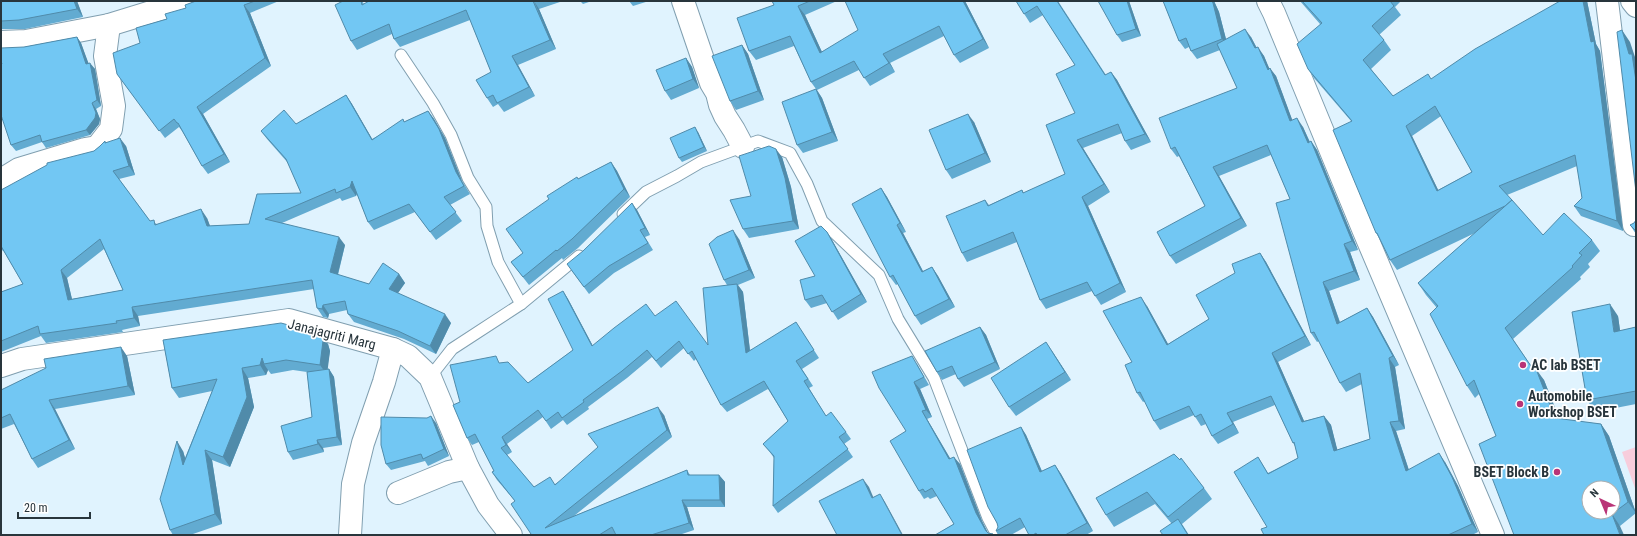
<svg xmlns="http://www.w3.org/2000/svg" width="1637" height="536" viewBox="0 0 1637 536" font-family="'Roboto Condensed',sans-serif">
	<rect width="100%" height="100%" fill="#e0f3fe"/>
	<!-- pitch -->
	<path fill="#f7cddc" d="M1636,447V491L1622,452Z"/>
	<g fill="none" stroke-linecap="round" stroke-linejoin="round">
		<!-- lane casing -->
		<g stroke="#809fb0" stroke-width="13">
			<g id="lane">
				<path d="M401,55L433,103L451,135L468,178L486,207L487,226L498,262L521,304"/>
				<path d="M623,214L646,192L677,176L701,162L758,141L790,153L807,184L822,221L879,275L898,319L934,378L988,518L997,535"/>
				<path d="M430,377L452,349L521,304L579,256"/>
			</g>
		</g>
		<!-- street casing -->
		<g stroke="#809fb0" stroke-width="24">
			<g id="street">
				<path d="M683,1L711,83L717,93L720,105L725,116L734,130L743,147"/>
				<path d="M1607,1L1634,225"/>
				<path d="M1632,1L1636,6"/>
				<path d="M1,42L26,41L109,25L187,1"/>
				<path d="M1,180L19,169L85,149L97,147L111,129L114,106L105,56L109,25"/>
				<path d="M398,493L449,472L468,468"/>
				<path d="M350,535L353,484L363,443L384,382L393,349"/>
			</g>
		</g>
		<!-- secondary casing -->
		<g stroke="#809fb0" stroke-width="24">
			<g id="secondary">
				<path d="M1268,1L1274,13L1363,229L1493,535"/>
				<path d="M1,366L22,359L289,320L393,349L408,356L430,377L468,468L488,505L511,535"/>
			</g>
		</g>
		<!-- lane -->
		<use href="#lane" stroke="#fff" stroke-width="11"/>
		<!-- street -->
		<use href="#street" stroke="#fff" stroke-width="22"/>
		<!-- secondary -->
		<use href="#secondary" stroke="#fff" stroke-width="22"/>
	</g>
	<!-- wall -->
	<g fill="#62abd1" fill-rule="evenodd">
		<path d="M1,1H77L83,17L25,29H1Z"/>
		<path d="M196,1H279L250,13L271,66L203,114L230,162L208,174L202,166L182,131L179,127L165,138L117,74L140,43L167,19L186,8Z"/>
		<path d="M343,1H362L364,4L369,1H563L539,9L556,49L518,65L535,96L504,112L498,104L493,107L487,98L491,72L470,20L400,47L394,39L392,34L357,50L351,41Z"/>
		<path d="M580,1H592L583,4Z"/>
		<path d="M629,1H649L633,6Z"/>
		<path d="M772,1H837L805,15L822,52L965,1L989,48L960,63L954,55L944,36L890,63L895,72L870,86L859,70L817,90L822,98L838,141L803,153L797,145L816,89L811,82L794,46L756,60L749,51L774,5Z"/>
		<path d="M1016,1H1058L1106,75L1111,72L1117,80L1151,142L1131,150L1125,141L1122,133L1083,148L1110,192L1088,206L1126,292L1101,305L1092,291L1046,309L1040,300L1017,242L967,262L962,253L985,200L989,205L1022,190L1024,193L1065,174L1075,113V65L1043,15L1030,23Z"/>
		<path d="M1129,1L1141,36L1122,42L1117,35Z"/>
		<path d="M1163,1H1214L1219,12L1226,39L1251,37L1257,48L1264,56L1269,69L1276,76L1292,120L1303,127L1310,142L1311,141L1317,150L1358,250L1350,252L1360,280L1329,291L1340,322L1367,308L1373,317L1399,365L1395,367L1405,429L1396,431L1409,470L1445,462L1458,486L1478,532L1472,535H1264L1267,527L1258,457L1268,473L1298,458L1295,446L1293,443L1275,405L1233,422L1239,433L1218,444L1212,436L1206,424L1201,426L1194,415L1160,430L1154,421L1145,401L1143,402L1137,393L1132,362L1147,306L1168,344L1209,319L1235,273L1260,253L1266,262L1311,345L1278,362L1304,421L1324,416L1331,425L1337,450L1370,439L1362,384L1346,392L1340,383L1319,341L1317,342L1311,333L1290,199L1271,155L1219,176L1247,226L1176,264L1170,256L1205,206L1179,156L1177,157L1171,149L1237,88L1220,50L1197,59L1191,51L1189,47L1185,49L1179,41Z"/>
		<path d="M1300,1H1401L1395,7L1401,15L1379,35L1384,40L1391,50L1371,69L1393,96L1431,79L1560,1H1587L1596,44L1600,51L1623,231L1581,216L1574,206L1582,198L1577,166L1507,195L1543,235L1592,240L1600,251L1588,264L1590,267L1580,277L1581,279L1513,339L1533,369L1544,380L1559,419L1601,424L1609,436L1636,513L1620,526L1496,436L1479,394L1475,398L1467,386L1437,308L1426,295L1418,283L1475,233L1397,270L1390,260L1381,241L1376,233L1351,121L1314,78L1308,69L1320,24ZM1441,116L1472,172L1438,190L1412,136Z"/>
		<path d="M77,37L81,43L88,63L95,69L101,106L96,109L100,119L99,124L90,135L46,148L42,142L16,151L11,145L2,64L24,47Z"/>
		<path d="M742,45L748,54L764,100L736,110L730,101Z"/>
		<path d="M686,58L692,67L699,88L671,100L665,91Z"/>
		<path d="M346,95L352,104L372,139L404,122L428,111L434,119L445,138L462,181L470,194L450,205L462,221L436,240L415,212L374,230L368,222L357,194L356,196L342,201L340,198L282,223L345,245L338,275L369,284L399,274L405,283L398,293L451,323L436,354L404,339L354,322L348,314L347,310L329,314L328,318L323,317L317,308L314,289L138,316L140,326L122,330L123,332L46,343L41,336L1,352V292L23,284L3,250L1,252V190L94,151L100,146L105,142L126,146L135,175L119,179L150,221L157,224L207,218L210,226L249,224L301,193L288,163L267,139L261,131L296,124ZM104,249L123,290L72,299L67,278Z"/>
		<path d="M974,122L991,162L952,179L946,170Z"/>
		<path d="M698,132L707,151L682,162L679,158Z"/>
		<path d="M782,157L791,187L799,229L749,238L743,229L751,196Z"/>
		<path d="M611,162L617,171L630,197L578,248L563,260L562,258L529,285L511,262L523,253L578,179Z"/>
		<path d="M881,188L887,197L906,232L903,233L923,271L932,267L938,276L955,307L921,325L915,316L898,284L896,285L890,277Z"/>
		<path d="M637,210L650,235L645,237L653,250L614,273L589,294L572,271Z"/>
		<path d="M1636,220V234L1630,225L1634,223Z"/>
		<path d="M827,232L832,240L867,302L838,320L827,303L811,308L805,300L815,276Z"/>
		<path d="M739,239L755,278L738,285L743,292L750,350L801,330L819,358L802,369L813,386L809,388L826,416L846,432L851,439L844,444L853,457L778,513L773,506L774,458L769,451L763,444L788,421L768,389L727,412L721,405L696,359L694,361L684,348L661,368L652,357L627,378L588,407L589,409L567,425L563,420L551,429L543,417L507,444L512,452L507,455L534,487L555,484L664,415L672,437L574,516L687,470L690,475H719L725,482V507H687L694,530L679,535H528L531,534L515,501L497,480L492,472L494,471L479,442L472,445L467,438L460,402L501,363L528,383L573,350L563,291L568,299L593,346L655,316L708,345L727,285L724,280Z"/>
		<path d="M1618,316L1620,331L1636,327V404L1595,412L1587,400Z"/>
		<path d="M980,327L986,335L1000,369L964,387L958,379L956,374L942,380L937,372Z"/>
		<path d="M163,340L328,344L330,351L327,369H329L334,377L342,445L323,448L324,452L293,460L288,452L312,417L307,372L293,370L271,374L268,370L266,375L248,378L254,407L230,467L212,460L222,524L190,535H173L170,530L183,451L185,458L212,391L179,398L172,388Z"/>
		<path d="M1052,351L1071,380L1016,416L1009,407Z"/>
		<path d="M127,356L135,395L55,409L75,449L38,468L32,459L14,424L1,429V390Z"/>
		<path d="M917,364L929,385L920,389L932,417L927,419L950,458L960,464L982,521L988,533L993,534L994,535H935L954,524L937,496L930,499L928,497L924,499L919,491L906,431Z"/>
		<path d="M436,423L449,456L428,466L425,461L391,470L386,464Z"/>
		<path d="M1021,427L1026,435L1042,471L1055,465L1061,474L1093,531L1086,535H1029L1025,527L1011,535H998L996,531L998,527Z"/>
		<path d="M1174,454L1204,488L1212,499L1182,524L1189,535H1163L1172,524L1155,504L1114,527L1106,515Z"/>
	</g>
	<!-- shaded-wall -->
	<g fill="#508baa">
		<path d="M74,1H77L83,17L77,9Z"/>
		<path d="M534,1L539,9L556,49L550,40Z"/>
		<path d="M963,1H965L989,48L983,39Z"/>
		<path d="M1127,1H1129L1141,36L1136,29Z"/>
		<path d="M1212,1H1214L1219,12L1228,47L1222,39Z"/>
		<path d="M1583,1H1587L1596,44L1600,51L1623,231L1617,221L1591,42Z"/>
		<path d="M244,5L250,13L271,66L265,58Z"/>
		<path d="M798,6L805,15L826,61L820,53Z"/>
		<path d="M1245,29L1251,37L1261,57L1255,48Z"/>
		<path d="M1622,30L1630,42L1635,57L1636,59V81Z"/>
		<path d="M77,37L81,43L91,70L86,64Z"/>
		<path d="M742,45L748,54L764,100L758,91Z"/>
		<path d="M1258,47L1264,56L1274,79L1268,70Z"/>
		<path d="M883,54L890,63L895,72Z"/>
		<path d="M512,56L518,65L535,96L529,87Z"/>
		<path d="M686,58L692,67L699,88L693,79Z"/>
		<path d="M90,63L95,69L101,106L97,100Z"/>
		<path d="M1270,68L1276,76L1296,130L1290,121Z"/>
		<path d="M1111,72L1117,80L1151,142L1145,134Z"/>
		<path d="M816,89L822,98L838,141L832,132Z"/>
		<path d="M346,95L352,104L378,149L372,140Z"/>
		<path d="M92,103L96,109L100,119L99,124L90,135L86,130Z"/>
		<path d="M197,107L203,114L230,162L224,154Z"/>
		<path d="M428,111L434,119L445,138L462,181L470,194L456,172Z"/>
		<path d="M968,114L974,122L991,162L985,153Z"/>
		<path d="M1297,118L1303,127L1314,152L1308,143Z"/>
		<path d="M1406,126L1412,136L1443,200L1437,191Z"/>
		<path d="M695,127L698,132L707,151L704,147Z"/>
		<path d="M120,138L126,146L135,175L129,166Z"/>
		<path d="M1077,140L1083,148L1110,192L1104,184Z"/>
		<path d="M1311,141L1317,150L1358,250L1352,241Z"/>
		<path d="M776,149L782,157L791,187L799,229L793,221Z"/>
		<path d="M611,162L617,171L630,197L624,189Z"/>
		<path d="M1213,167L1219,176L1247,226L1241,218Z"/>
		<path d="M352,181L358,190L356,196L350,187Z"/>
		<path d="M881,188L887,197L906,232L900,223Z"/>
		<path d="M1082,197L1088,206L1126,292L1120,283Z"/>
		<path d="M632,203L637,210L650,235L645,228Z"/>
		<path d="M201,209L207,218L213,234L207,226Z"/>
		<path d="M897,225L903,233L928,281L922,272Z"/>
		<path d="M733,230L739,239L755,278L749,270Z"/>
		<path d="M827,232L832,240L867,302L861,294Z"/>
		<path d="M339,237L345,245L336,281L330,272Z"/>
		<path d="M1344,244L1350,252L1360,280L1354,271Z"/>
		<path d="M1260,253L1266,262L1311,345L1305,336Z"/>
		<path d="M932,267L938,276L955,307L949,299Z"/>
		<path d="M61,270L67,278L74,308L68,300Z"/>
		<path d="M399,274L405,283L395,297L389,289Z"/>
		<path d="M1323,282L1329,291L1343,332L1337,324Z"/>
		<path d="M737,284L743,292L751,360L746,353Z"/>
		<path d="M563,291L568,299L597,354L592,346Z"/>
		<path d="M1141,297L1147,306L1173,353L1167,345Z"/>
		<path d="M1610,304L1618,316L1622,344L1614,332Z"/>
		<path d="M323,305L329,314L328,318L322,309Z"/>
		<path d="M132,307L138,316L140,326L134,318Z"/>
		<path d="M1367,308L1373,317L1399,365L1393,356Z"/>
		<path d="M445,314L451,323L436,354L430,346Z"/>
		<path d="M980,327L986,335L1000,369L995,362Z"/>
		<path d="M322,334L328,344L330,351L327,375L320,365Z"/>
		<path d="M1046,342L1052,351L1071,380L1065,372Z"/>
		<path d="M121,347L127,356L135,395L128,386Z"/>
		<path d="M1272,353L1278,362L1308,430L1302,422Z"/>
		<path d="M262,358L264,364L268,370L266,375L260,365Z"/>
		<path d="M1389,358L1395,367L1405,429L1399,421Z"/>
		<path d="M242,368L248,378L254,407L230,467L223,457Z"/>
		<path d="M329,369L334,377L342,445L337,437Z"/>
		<path d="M1536,369L1544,380L1564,430L1555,418Z"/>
		<path d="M914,382L920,389L932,417L926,410Z"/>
		<path d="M49,400L55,409L75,449L69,440Z"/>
		<path d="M658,407L664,415L672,437L667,430Z"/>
		<path d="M922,411L927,419L955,467L949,459Z"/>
		<path d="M1227,413L1233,422L1239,433L1233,424Z"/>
		<path d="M431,416L436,423L449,456L444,449Z"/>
		<path d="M1324,416L1331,425L1340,460L1334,451Z"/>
		<path d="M1390,422L1396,431L1412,480L1406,471Z"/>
		<path d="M1601,424L1609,436L1636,513L1628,502Z"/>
		<path d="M1021,427L1026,435L1046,481L1040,472Z"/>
		<path d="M502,437L507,444L512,452L506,445Z"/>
		<path d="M317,440L323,448L324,452L318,444Z"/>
		<path d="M177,441L183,451L190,474L183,465Z"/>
		<path d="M205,450L212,460L222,524L215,514Z"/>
		<path d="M1439,453L1445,462L1458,486L1478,532L1472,524Z"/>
		<path d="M954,457L960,464L982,521L989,535L986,531L976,513Z"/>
		<path d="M1055,465L1061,474L1093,531L1087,523Z"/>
		<path d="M719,475L725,482V507L720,500Z"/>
		<path d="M863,479L869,487L877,506L872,498Z"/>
		<path d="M880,494L885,502L903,535H902Z"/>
		<path d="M682,500L687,507L694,530L689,523Z"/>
		<path d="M1612,514L1620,526L1624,535H1620Z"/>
	</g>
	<!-- building -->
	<g fill="#72c7f3" stroke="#508baa" fill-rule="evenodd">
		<path d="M1,1H74L77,9L19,20L1,21Z"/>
		<path d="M196,1H255L244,5L265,58L197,107L224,154L202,166L178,123H177L174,119L159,131L117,74L113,53L140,43L136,28L167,19L165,14L186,8L185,5Z"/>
		<path d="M343,1H361L362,5L369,1H533L550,40L512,56L529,87L497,103L493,95L487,98L476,80L491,72L466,10L394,39L389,24L351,41L335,5Z"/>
		<path d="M772,1H810L798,6L820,53L858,30L845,1H887L888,2L889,1H963L983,39L954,55L939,26L883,54L889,63L864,78L854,61L811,82L790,36L749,51L737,18L774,5Z"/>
		<path d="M1016,1H1057L1105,75L1111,72L1145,134L1125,141L1118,124L1077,140L1104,184L1082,197L1120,283L1095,296L1087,282L1040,300L1013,232L962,253L946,216L985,200L988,206L1022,190L1023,193L1065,174L1046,125L1075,113L1056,74L1075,65L1037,6L1024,14Z"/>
		<path d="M1098,1H1127L1136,29L1117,35Z"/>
		<path d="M1163,1H1212L1213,3L1222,39L1191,51L1186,38L1179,41Z"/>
		<path d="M1302,1H1390L1394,6L1372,26L1384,40L1363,60L1393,96L1428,74L1431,79L1475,49L1560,1H1583L1591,42L1594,41L1617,221L1574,206L1582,198L1575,155L1499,186L1512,200L1505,206L1390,260L1377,233H1376L1333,130L1352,121L1308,69L1297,44L1322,23ZM1435,106L1472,172L1437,191L1406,126Z"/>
		<path d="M1245,29L1255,48L1258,47L1268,70L1270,68L1290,121L1297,118L1308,143L1311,141L1352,241L1344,244L1354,271L1323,282L1337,324L1367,308L1393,356L1389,358L1399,421L1390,422L1406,471L1439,453L1452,477L1472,524L1448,535H1264L1261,529L1267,527L1234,472L1258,457L1268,474L1298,458L1294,442L1293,443L1271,396L1227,413L1233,424L1212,436L1201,414L1195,417L1189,406L1154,421L1140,392L1137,393L1125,365L1132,362L1103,311L1141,297L1167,345L1209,319L1196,295L1235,273L1232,264L1260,253L1305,336L1272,353L1302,422L1324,416L1334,451L1370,439L1360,373L1340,383L1314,332L1311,333L1276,203L1290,199L1267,145L1213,167L1241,218L1170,256L1157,232L1205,206L1175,147L1171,149L1159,118L1237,88L1217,44Z"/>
		<path d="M1622,30L1629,54H1632L1636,81V192L1617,32Z"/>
		<path d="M77,37L86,64L90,63L97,100L92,103L96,113L95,118L86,130L42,142L40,135L11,145L1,115V65L2,64L1,61V48L24,47Z"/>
		<path d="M742,45L758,91L730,101L712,56Z"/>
		<path d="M686,58L693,79L665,91L656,70Z"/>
		<path d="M816,89L832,132L797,145L782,102Z"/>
		<path d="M346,95L372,140L403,119L404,122L428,111L439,129L456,172L464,186L444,197L456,212L430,232L409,204L368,222L352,181L350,187L336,193L335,189L265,219L339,237L330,272L369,284L383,263L399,274L389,289L445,314L430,346L398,331L348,314L345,301L323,305L322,309L317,308L312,280L132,307L134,318L116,321L117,323L40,334L38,326L1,341V292L23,284L1,246V190L47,165V163L94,151L100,146L105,141V143L120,138L129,166L113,171L150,221L154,220L155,225L201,209L207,226L249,224L257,194L301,193L286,159L261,131L284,110L296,124ZM100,239L123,290L68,300L61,270Z"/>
		<path d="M968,114L985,153L946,170L929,130Z"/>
		<path d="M695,127L704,147L679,158L670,138Z"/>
		<path d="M769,146L776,149L785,178L793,221L743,229L730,200L751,196L739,156Z"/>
		<path d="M611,162L624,189L572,239L557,251L556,250L523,277L511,262L523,253L506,229L549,199L547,196L577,177L578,179Z"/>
		<path d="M881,188L900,223L897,225L922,272L932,267L949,299L915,316L893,275L890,277L852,204Z"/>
		<path d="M1512,200L1543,235L1564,213L1592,240L1579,253L1582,255L1572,266L1573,267L1505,328L1533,369H1536L1555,418L1601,424L1628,502L1612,514L1620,535H1514L1479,444L1496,436L1474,380L1467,386L1430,314L1438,306L1418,283ZM1589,488H1613V512H1589Z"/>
		<path d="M632,203L645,228L640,230L648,243L609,266L584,287L567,264L583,251Z"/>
		<path d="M1636,220V231L1630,225L1634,223Z"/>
		<path d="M821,226L827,232L861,294L832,312L822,295L805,300L800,280L815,276L795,241Z"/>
		<path d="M733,230L749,270L724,280L709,244L717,237Z"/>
		<path d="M737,284L746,353L796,322L814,350L796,361L808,379L804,381L826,416L831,412L846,432L839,437L848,449L773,506L774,456L763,444L788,421L764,381L721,405L692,351L688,354L679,341L656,361L647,350L622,371L583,400L584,402L562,418L558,412L546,421L538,410L502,437L506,445L501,448L534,487L550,477L555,485L598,447L588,434L658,407L667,430L545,528L687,470L688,475H719L720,500H682L689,523L651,535H616L612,527L599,535H528L531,534L511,504L515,501L492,472L494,471L475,434L467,438L453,405L460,402L450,365L496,356L499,363L508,362L528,383L573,350L548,299L563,291L592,346L614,328L646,304L655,316L676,301L708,345L703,288Z"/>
		<path d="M1610,304L1614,332L1636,327V391L1587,400L1572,312Z"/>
		<path d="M281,323L322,334L323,341L320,365L286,360L264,364L262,358L260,365L242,368L247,397L223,457L205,450L215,514L170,530L160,499L177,441L183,465L217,379L172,388L163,340Z"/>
		<path d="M980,327L995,362L958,379L952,366L937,372L925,351Z"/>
		<path d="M1046,342L1065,372L1009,407L991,378Z"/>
		<path d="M121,347L128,386L49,400L69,440L32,459L10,414L1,418V390L46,368L44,359Z"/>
		<path d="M912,356L924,377L914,382L926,410L922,411L949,459L954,457L976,513L986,531L988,533L993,534L991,535H935L954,524L932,488L925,492L923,489L919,491L890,441L906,431L879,388L872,372Z"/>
		<path d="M329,369L337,437L317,440L318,444L288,452L281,426L312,417L307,372Z"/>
		<path d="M431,416L444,449L423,459L421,454L386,464L381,445V417L427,418Z"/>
		<path d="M1021,427L1040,472L1055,465L1087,523L1065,535H1037L1036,533L1033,535H1029L1020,518L996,531L998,527L997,523L988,507L967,450Z"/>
		<path d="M1174,454L1180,460L1181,458L1204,488L1168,517L1147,492L1106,515L1096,498Z"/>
		<path d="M863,479L872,498L880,494L902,535H837L819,501Z"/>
		<path d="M1178,519L1188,535H1163L1160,531Z"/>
	</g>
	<!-- markers -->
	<g fill="#b93477" stroke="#fff" stroke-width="1.5">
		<circle cx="1523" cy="365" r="4"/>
		<circle cx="1520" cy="404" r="4"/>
		<circle cx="1557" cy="472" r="4"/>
	</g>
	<g text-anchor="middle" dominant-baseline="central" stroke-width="3.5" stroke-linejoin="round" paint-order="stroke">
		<!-- street labels -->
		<g font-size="14" fill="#28353c" stroke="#fff">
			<text transform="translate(332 334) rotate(14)">Janajagriti Marg</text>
		</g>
		<!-- poi labels -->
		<g font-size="14" font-weight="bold" fill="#28353c" stroke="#fff" text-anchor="start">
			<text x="1531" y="365">AC lab BSET</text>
			<text x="1528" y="396">Automobile<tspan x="1528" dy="16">Workshop BSET</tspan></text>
			<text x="1549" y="472" text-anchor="end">BSET Block B</text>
		</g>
	</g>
	<!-- border -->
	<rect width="1637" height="536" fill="none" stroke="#28353c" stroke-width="4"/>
	<!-- north arrow -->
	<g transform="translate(1601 500) rotate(316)"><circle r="19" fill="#ffffff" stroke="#a9aeb1"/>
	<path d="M0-3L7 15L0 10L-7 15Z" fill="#b93477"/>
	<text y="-6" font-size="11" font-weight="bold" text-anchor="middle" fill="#28353c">N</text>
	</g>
	<!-- scale -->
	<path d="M18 512v6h72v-6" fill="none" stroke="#28353c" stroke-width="2"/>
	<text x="24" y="512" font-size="12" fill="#28353c" stroke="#ffffff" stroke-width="3" paint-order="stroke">20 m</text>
</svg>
